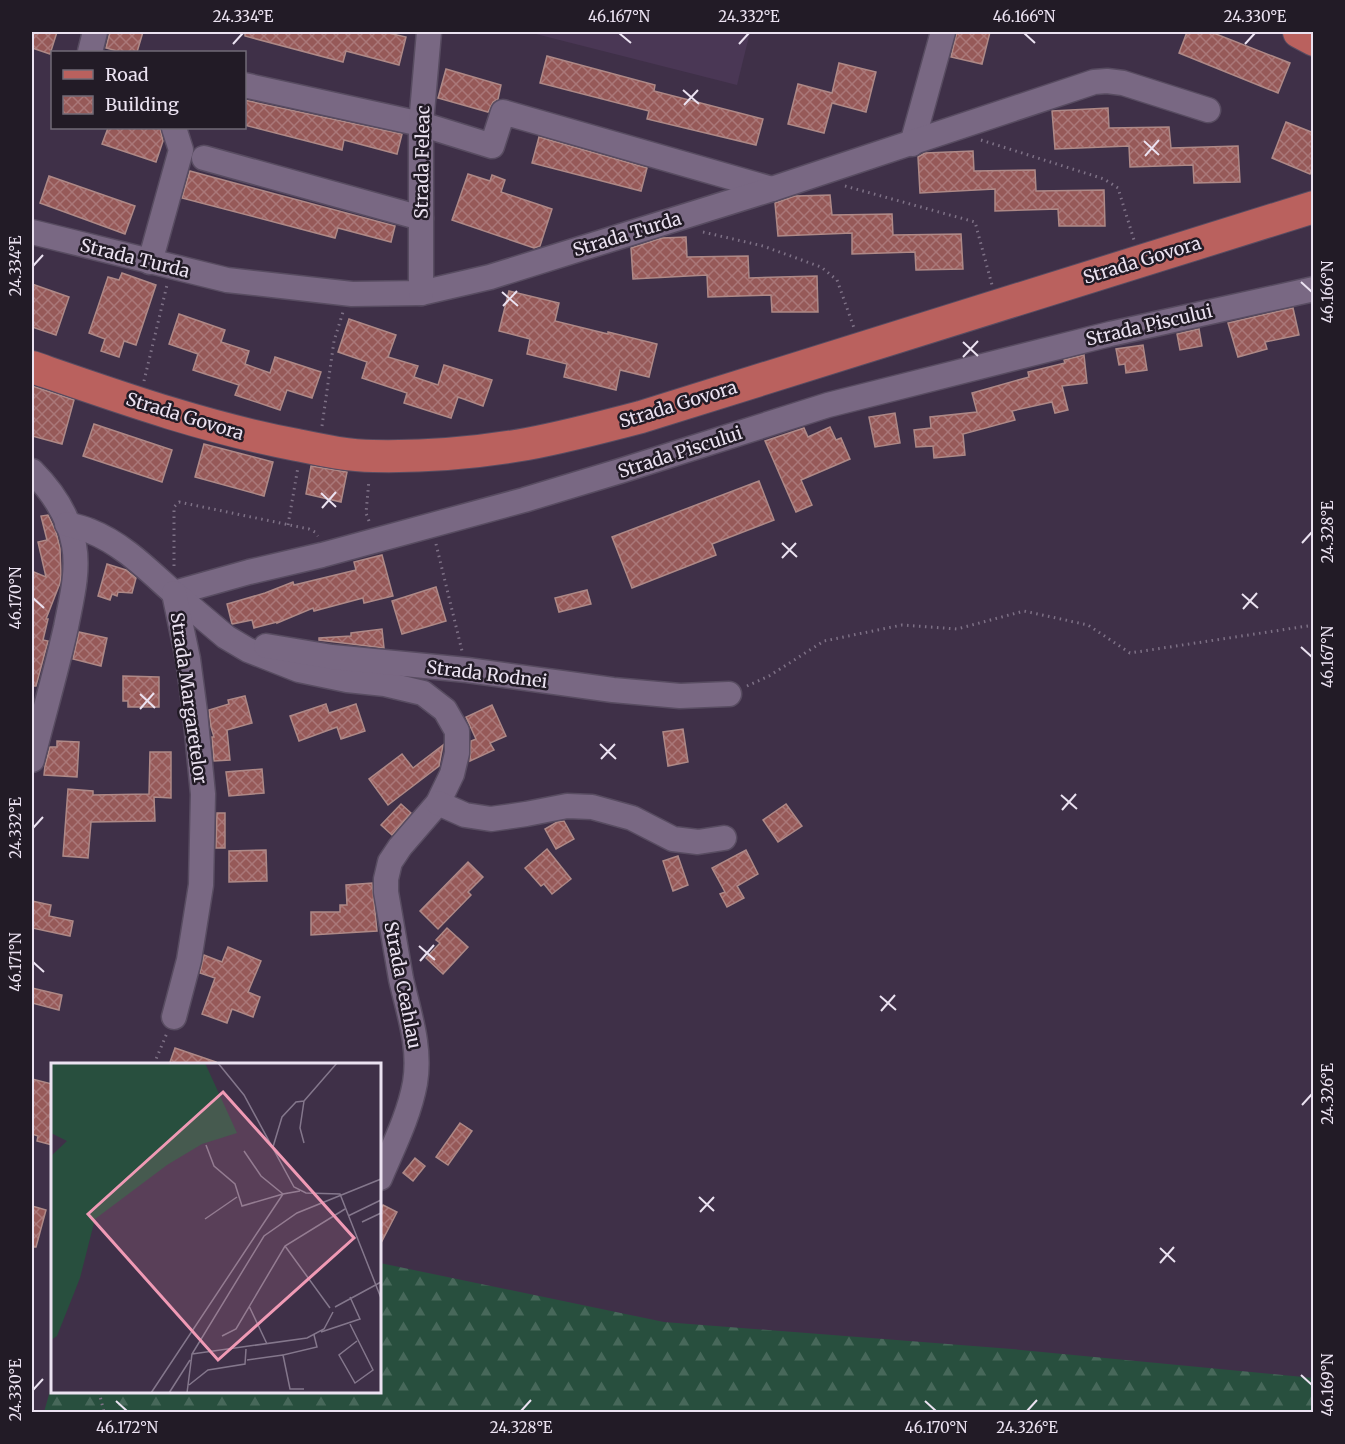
<svg xmlns="http://www.w3.org/2000/svg" width="1345" height="1444" viewBox="0 0 1345 1444" font-family="Merriweather,serif">
	<defs>
		<pattern id="forest-firs" width="22" height="20" patternUnits="userSpaceOnUse" patternTransform="scale(1.5)"><rect width="22" height="20" fill="#284f3e"/><path d="M5 1l3.5 6h-7zM16 11l3.5 6h-7z" fill="#47685a"/></pattern>
		<pattern id="building-cross-hatch" width="8" height="8" patternUnits="userSpaceOnUse" patternTransform="scale(1.5)"><rect width="8" height="8" fill="#965958"/><path d="M0 0l8 8M0 8l8-8" fill="none" stroke="#aa7879"/></pattern>
	</defs>
	<rect width="100%" height="100%" fill="#3f3048"/>
	<!-- built -->
	<path fill="#4a3755" d="M528,32H750L737,85Z"/>
	<!-- forest -->
	<path fill="url(#forest-firs)" d="M380,1263L664,1322L1012,1349L1313,1378V1412H44L52,1384V1392H380Z"/>
	<!-- building -->
	<g fill="url(#building-cross-hatch)" stroke="#ae8987" stroke-width="1.5">
		<path d="M32,32H57L50,54L32,48Z"/>
		<path d="M110,32H143L137,52H121L106,48Z"/>
		<path d="M245,32H384L406,37L399,65L346,51L343,62L245,36Z"/>
		<path d="M957,32H990L982,64L951,57Z"/>
		<path d="M1187,32H1211L1290,63L1278,93L1179,53Z"/>
		<path d="M547,56L655,85L654,91L763,119L756,145L647,119L649,111L540,83Z"/>
		<path d="M839,63L876,72L866,112L832,103L824,133L788,124L798,84L832,93Z"/>
		<path d="M446,69L501,85L498,99L493,102L488,112L438,98Z"/>
		<path d="M244,100L402,134L397,154L344,140L342,150L244,125Z"/>
		<path d="M1108,108L1109,128L1169,127L1171,148L1238,146L1240,182L1194,183L1193,165L1130,167L1129,146L1055,149L1052,111Z"/>
		<path d="M1286,122L1314,133V164L1310,174L1272,158Z"/>
		<path d="M108,128H160L163,141L156,162L102,144Z"/>
		<path d="M539,137L647,168L641,191L532,163Z"/>
		<path d="M973,151L974,171L1035,170L1036,191L1104,190L1105,226H1059L1058,209L995,211V189L920,193L918,157L925,153Z"/>
		<path d="M190,171L395,226L391,242L338,228L335,238L182,198Z"/>
		<path d="M468,174L490,181L492,175L505,180L501,192L552,209L540,246L534,248L452,220Z"/>
		<path d="M49,176L135,206L125,234L40,203Z"/>
		<path d="M830,195L832,215L892,214L893,235L961,234L963,269L916,270L915,252L852,254V233L778,236L775,203L795,196Z"/>
		<path d="M686,237L687,257L748,256L749,278L817,276L818,312H772L771,295L708,297L707,275L633,279L631,248L662,238Z"/>
		<path d="M122,273L156,285L136,345L124,341L119,357L101,351L105,339L89,333L108,277L119,280Z"/>
		<path d="M32,284L69,297L56,335L32,327Z"/>
		<path d="M509,291L559,303L555,321L608,334V332L657,344L649,377L620,370L616,390L564,377L567,364L527,354L530,339L499,331Z"/>
		<path d="M1293,308L1299,335L1265,342L1267,349L1238,357L1228,323Z"/>
		<path d="M179,314L225,330L221,342L249,351L245,364L270,373L275,357L321,372L312,398L287,390L280,410L235,395L239,385L193,370L198,354L169,344Z"/>
		<path d="M349,319L396,335L388,357L418,366L414,377L438,385L444,365L492,380L483,406L458,397L451,418L404,403L407,393L362,378L367,362L338,352Z"/>
		<path d="M1199,329L1202,346L1180,350L1177,334Z"/>
		<path d="M1143,345L1147,370L1126,373L1125,364L1119,365L1116,349Z"/>
		<path d="M1084,355L1087,383L1062,386L1068,410L1055,413L1052,402L1012,411L1015,420L963,434L965,455L934,458L933,446L916,447L914,430L931,428L930,417L977,412L972,393L1029,377L1028,372L1065,363L1064,360Z"/>
		<path d="M32,386L74,400L62,444L32,436Z"/>
		<path d="M895,413L900,443L875,447L869,417Z"/>
		<path d="M94,424L172,450L162,482L83,456Z"/>
		<path d="M830,427L836,440L841,438L850,459L801,480L812,505L796,512L765,441L804,428L808,437Z"/>
		<path d="M204,444L273,462L264,496L195,477Z"/>
		<path d="M311,466L347,472L341,502L306,494Z"/>
		<path d="M759,481L774,520L712,544L716,555L632,588L612,537Z"/>
		<path d="M48,515L56,532L60,548L61,575L60,583L46,619H48L43,640L48,641L36,686H32V579L34,572L46,577L38,542L47,540L41,516Z"/>
		<path d="M382,555L393,596L364,603L363,598L314,611L313,608L277,623V622L254,628L252,620L232,624L227,604L265,593L293,582L294,585L356,570L354,562Z"/>
		<path d="M107,564L126,570L136,578L132,593L118,592L117,596L112,594L110,600L98,596Z"/>
		<path d="M436,587L446,621L402,634L392,601Z"/>
		<path d="M587,590L591,604L559,612L555,598Z"/>
		<path d="M382,629L384,648L319,640V638L351,636V633Z"/>
		<path d="M79,632L107,638L101,666L73,659Z"/>
		<path d="M123,676L159,677V707H128V701H123Z"/>
		<path d="M245,696L252,723L227,730L230,760L214,761L212,737H214L211,727L209,710L229,704L228,700Z"/>
		<path d="M326,704L329,713L356,704L365,731L341,739L337,727L299,741L290,716Z"/>
		<path d="M492,705L506,736L490,743L494,750L470,761L471,741L476,739L466,717Z"/>
		<path d="M683,729L688,762L668,766L663,732Z"/>
		<path d="M57,741L79,742L77,777L44,775L45,766L50,747H57Z"/>
		<path d="M443,745L439,766L388,805L369,779L402,754L413,768Z"/>
		<path d="M150,752H171V798L154,797L155,821L91,822L88,858L63,856L68,789L93,791V795L149,794Z"/>
		<path d="M262,769L264,793L229,796L226,772Z"/>
		<path d="M401,804L411,813L392,835L381,825Z"/>
		<path d="M786,804L802,826L778,842L763,820Z"/>
		<path d="M217,813H225V848H216Z"/>
		<path d="M564,821L574,839L556,849L545,829L557,822Z"/>
		<path d="M547,849L571,879L552,894L544,884L541,886L525,868Z"/>
		<path d="M266,850L267,881L229,882V851Z"/>
		<path d="M746,850L758,874L737,886L744,898L727,907L720,894L725,892L712,868Z"/>
		<path d="M678,856L688,885L673,891L663,861Z"/>
		<path d="M468,862L483,877L468,892L471,895L438,929L420,911Z"/>
		<path d="M372,883L377,931L311,935V912H340V905H347L346,885Z"/>
		<path d="M32,901L51,905L49,916L73,921L70,936L32,928Z"/>
		<path d="M447,928L468,947L443,974L426,958L440,943L436,940Z"/>
		<path d="M228,947L261,961L248,992L260,997L253,1017L232,1009L227,1023L202,1014L215,978L200,973L204,955L222,962Z"/>
		<path d="M32,988L62,995L59,1010L32,1003Z"/>
		<path d="M175,1048L216,1062L215,1065H169Z"/>
		<path d="M32,1079L52,1084V1145L37,1141L38,1136L32,1134Z"/>
		<path d="M460,1123L472,1131L448,1165L436,1157Z"/>
		<path d="M415,1158L425,1166L413,1181L403,1173Z"/>
		<path d="M383,1205L397,1212L380,1245V1212Z"/>
		<path d="M32,1206L46,1210L36,1247H32Z"/>
	</g>
	<g fill="none" stroke-linecap="round" stroke-linejoin="round">
		<!-- minor casing -->
		<g stroke="#584c61" stroke-width="27">
			<g id="minor">
				<path d="M90,52L95,32"/>
				<path d="M244,85L421,124L492,146L503,112L772,189"/>
				<path d="M912,144L943,32"/>
				<path d="M204,158L421,218"/>
				<path d="M32,232L227,280L352,294L421,293L490,277L772,189L1094,82L1107,81L1123,83L1208,110"/>
				<path d="M150,262L181,150L174,128"/>
				<path d="M421,293V124L429,32"/>
				<path d="M32,471C52,491 69,517 74,545C79,572 71,601 66,627C56,672 43,716 32,760"/>
				<path d="M67,524C75,526 83,528 90,531C123,544 148,570 174,593L249,572L322,555L524,500L620,471L828,405L1110,334L1314,289"/>
				<path d="M174,593L226,637L248,650L299,670L347,680L385,684L423,693L445,710L457,731V753L452,774L438,803L400,847L390,862L386,879V892C391,921 396,950 401,979C409,1014 421,1047 415,1083C409,1116 393,1147 380,1178"/>
				<path d="M174,593L188,659L195,712L203,794L201,885L189,960L174,1017"/>
				<path d="M266,646L332,657L467,670L613,690L680,696L729,694"/>
				<path d="M438,803L465,815L491,819L526,814L567,806L592,807L632,818L673,839L698,842L724,838"/>
			</g>
		</g>
		<!-- major casing -->
		<g stroke="#584c61" stroke-width="34">
			<g id="major">
				<path d="M1299,32L1314,40"/>
				<path d="M32,367C119,397 206,428 297,445C321,450 348,456 373,456C424,457 476,453 527,444C565,437 603,427 641,417L1314,207"/>
			</g>
		</g>
		<!-- path -->
		<g stroke="#7e7186" stroke-width="3" stroke-dasharray="1.5 4.5" stroke-linecap="butt">
			<path d="M981,140L1104,179L1118,188L1134,240"/>
			<path d="M845,186L975,222L992,285"/>
			<path d="M703,232L763,246L821,267L837,280L854,328"/>
			<path d="M144,381L167,285"/>
			<path d="M322,426L334,341L343,312"/>
			<path d="M369,521L366,513L369,480"/>
			<path d="M288,525L298,467"/>
			<path d="M436,544L462,651"/>
			<path d="M174,566V507L179,502L309,529L315,532L318,536"/>
			<path d="M747,686L769,676L824,641L902,625L957,629L1024,611L1088,625L1130,653L1314,625"/>
			<path d="M154,1064L167,1033"/>
			<path d="M99,1392L104,1412"/>
		</g>
		<!-- minor -->
		<use href="#minor" stroke="#796883" stroke-width="24"/>
		<!-- major -->
		<use href="#major" stroke="#ba615e" stroke-width="32"/>
	</g>
	<!-- ticks -->
	<path fill="none" stroke="#ebe2f1" stroke-width="2" d="M619,33L631,43M1024,33L1035,43M233,44L243,33M739,44L749,33M1245,44L1255,33M683,90L699,104M684,105L698,90M1144,141L1159,155M1145,156L1159,140M33,266L43,255M1301,282L1312,292M502,292L518,306M503,306L517,291M963,342L978,356M963,357L978,341M321,493L336,507M322,508L336,492M782,543L797,557M1302,543L1312,532M782,558L796,543M1242,594L1258,608M33,598L44,608M1243,609L1257,593M1301,647L1312,657M140,694L155,708M140,709L154,693M600,744L616,759M601,759L615,744M1061,795L1077,809M1062,810L1076,794M33,828L43,817M419,946L435,960M420,961L434,945M33,962L44,972M880,996L896,1010M881,1011L895,995M1302,1105L1312,1094M699,1197L714,1211M700,1212L714,1197M1160,1248L1175,1262M1160,1263L1174,1247M1301,1375L1312,1385M33,1390L43,1379M116,1401L127,1411M925,1401L936,1411M521,1411L531,1400M1027,1411L1037,1400"/>
	<g text-anchor="middle" dominant-baseline="central" stroke-width="5" stroke-linejoin="round" paint-order="stroke">
		<!-- street labels -->
		<g font-size="18" fill="#ebe2f1" stroke="#221b26">
			<text transform="translate(422 162) rotate(-89)">Strada Feleac</text>
			<text transform="translate(627 234) rotate(-17)">Strada Turda</text>
			<text transform="translate(135 258) rotate(14)">Strada Turda</text>
			<text transform="translate(1142 260) rotate(-17)">Strada Govora</text>
			<text transform="translate(1149 325) rotate(-13)">Strada Piscului</text>
			<text transform="translate(678 404) rotate(-17)">Strada Govora</text>
			<text transform="translate(185 416) rotate(17)">Strada Govora</text>
			<text transform="translate(680 452) rotate(-18)">Strada Piscului</text>
			<text transform="translate(487 674) rotate(7)">Strada Rodnei</text>
			<text transform="translate(189 698) rotate(82)">Strada Margaretelor</text>
			<text transform="translate(403 985) rotate(79)">Strada Ceahlau</text>
		</g>
	</g>
	<!-- overview -->
	<g transform="translate(51 1063)">
		<rect width="330" height="330" fill="#3f3048"/>
		<path d="M0,0H154L186,70L151,81L116,102L44,156L29,215L6,273L0,277V93L16,78L0,70Z" fill="#284f3e"/>
		<path fill="none" stroke="#84778c" stroke-width="1.5" d="M167,0L193,32L243,124L255,130L289,131L330,235M253,80L249,65L253,38M155,82L163,103L184,121L191,143L232,131M222,84L231,54L245,39L253,38L286,0M193,88L210,113L232,131M297,153L330,137M154,156L186,134M311,159L330,150M234,183L279,245M198,243L216,281M284,244L330,219M299,261L322,307L304,320L288,292L306,278M270,269L309,256L299,234M171,273L185,266L234,183L294,146M141,291L256,275L273,266L282,249M196,297L232,292M138,322L157,307L194,301L195,286M253,326H239L232,292L266,284L263,272M100,330L232,131L249,128M118,330L139,297M136,330L141,291L213,173L246,150L330,116"/>
		<path fill="#f09ab5" fill-opacity="0.15" stroke="#f09ab5" stroke-width="3" d="M172,29L303,175L167,297L37,151Z"/>
		<rect width="330" height="330" fill="none" stroke="#ebe2f1" stroke-width="3"/>
	</g>
	<!-- border -->
	<rect width="1345" height="1444" fill="none" stroke="#221b26" stroke-width="66"/>
	<!-- legend -->
	<rect x="51" y="51" width="195" height="78" fill="#221b26" stroke="#726b77" stroke-width="1.5"/>
	<rect x="63" y="70" width="30" height="9" fill="#ba615e" stroke="#726b77" stroke-width="1.5"/>
	<text x="105" y="81" font-size="18" fill="#ebe2f1">Road</text>
	<rect x="63" y="96" width="30" height="18" fill="url(#building-cross-hatch)" stroke="#726b77" stroke-width="1.5"/>
	<text x="105" y="111" font-size="18" fill="#ebe2f1">Building</text>
	<rect x="33" y="33" width="1279" height="1378" fill="none" stroke="#ebe2f1" stroke-width="2"/>
	<g font-size="15" text-anchor="middle" fill="#ebe2f1">
		<text x="243" y="22">24.334°E</text>
		<text x="619" y="22">46.167°N</text>
		<text x="749" y="22">24.332°E</text>
		<text x="1024" y="22">46.166°N</text>
		<text x="1255" y="22">24.330°E</text>
		<text transform="translate(16 266) rotate(-90)" y="5">24.334°E</text>
		<text transform="translate(1328 292) rotate(-90)" y="5">46.166°N</text>
		<text transform="translate(1328 532) rotate(-90)" y="5">24.328°E</text>
		<text transform="translate(16 598) rotate(-90)" y="5">46.170°N</text>
		<text transform="translate(1328 657) rotate(-90)" y="5">46.167°N</text>
		<text transform="translate(16 828) rotate(-90)" y="5">24.332°E</text>
		<text transform="translate(16 962) rotate(-90)" y="5">46.171°N</text>
		<text transform="translate(1328 1094) rotate(-90)" y="5">24.326°E</text>
		<text transform="translate(1328 1385) rotate(-90)" y="5">46.169°N</text>
		<text transform="translate(16 1390) rotate(-90)" y="5">24.330°E</text>
		<text x="127" y="1433">46.172°N</text>
		<text x="521" y="1433">24.328°E</text>
		<text x="936" y="1433">46.170°N</text>
		<text x="1027" y="1433">24.326°E</text>
	</g>
</svg>
